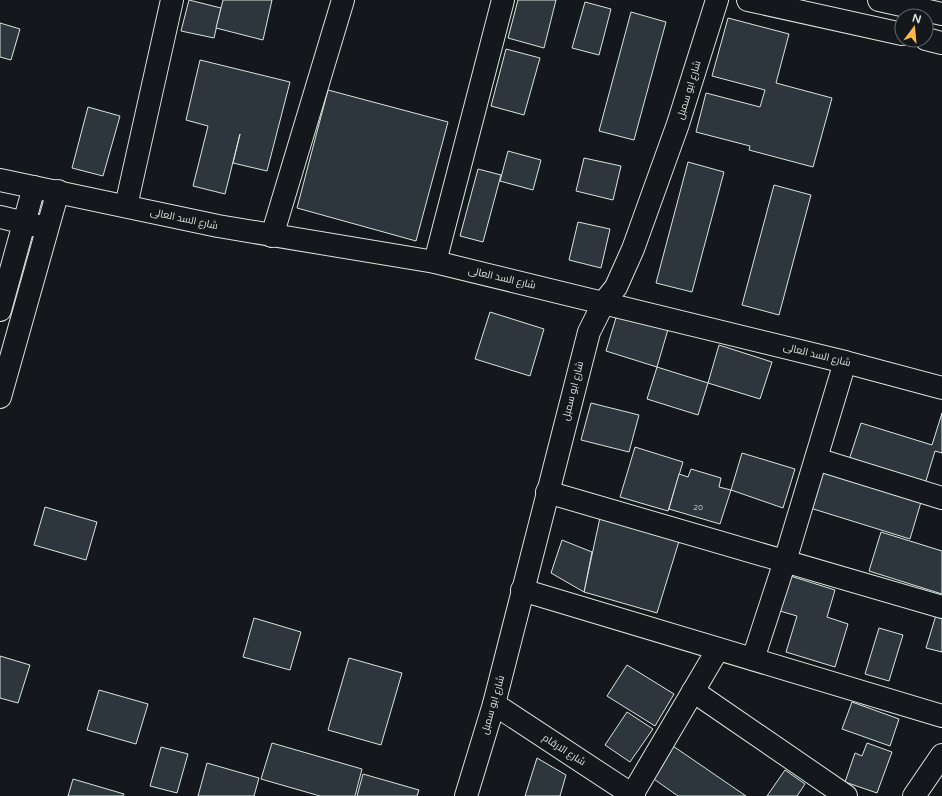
<svg xmlns="http://www.w3.org/2000/svg" width="942" height="796" viewBox="0 0 942 796" font-family="'Varela Round',Cairo,sans-serif">
	<rect width="100%" height="100%" fill="#14181c"/>
	<!-- building -->
	<g fill="#2c363c" stroke="#d8e6dc">
		<path d="M189,0L221,8L214,38L181,31Z"/>
		<path d="M223,0H272L263,40L216,28Z"/>
		<path d="M518,0H556L544,48L508,38Z"/>
		<path d="M585,2L611,9L599,55L572,48Z"/>
		<path d="M631,12L666,22L634,140L599,131Z"/>
		<path d="M728,18L789,34L776,83L832,98L813,167L749,150L750,146L696,132L706,93L760,107L765,90L712,76Z"/>
		<path d="M0,23L20,29L11,60L0,57Z"/>
		<path d="M506,49L540,58L524,115L491,106Z"/>
		<path d="M200,60L290,82L267,171L233,163L240,134L225,194L193,186L208,126L186,120Z"/>
		<path d="M328,90L448,122L416,241L297,208Z"/>
		<path d="M88,107L120,116L103,176L72,168Z"/>
		<path d="M508,151L541,160L533,190L500,181Z"/>
		<path d="M584,158L621,166L613,200L576,191Z"/>
		<path d="M688,162L724,172L692,292L656,283Z"/>
		<path d="M478,169L501,175L483,242L460,236Z"/>
		<path d="M774,185L811,195L779,315L742,305Z"/>
		<path d="M578,222L610,229L601,268L569,260Z"/>
		<path d="M618,311L669,326L657,367L606,351Z"/>
		<path d="M490,312L544,329L530,376L475,359Z"/>
		<path d="M719,345L772,362L760,399L708,383Z"/>
		<path d="M657,367L708,383L698,415L647,399Z"/>
		<path d="M591,403L639,415L629,452L581,440Z"/>
		<path d="M942,413V453L935,451L925,484L849,460L861,423L932,445Z"/>
		<path d="M635,447L683,462L668,511L620,497Z"/>
		<path d="M742,453L795,469L783,508L731,490Z"/>
		<path d="M691,469L721,478L719,487L731,490L720,524L669,509L679,474L688,477Z"/>
		<path d="M819,470L921,502L910,539L807,507Z"/>
		<path d="M45,507L97,522L86,560L34,545Z"/>
		<path d="M601,513L680,538L657,613L584,592Z"/>
		<path d="M881,532L942,551V594L869,571Z"/>
		<path d="M562,540L592,552L584,592L551,573Z"/>
		<path d="M784,574L835,590L827,617L848,624L835,667L786,652L797,616L773,609Z"/>
		<path d="M937,612L942,614V652L926,648Z"/>
		<path d="M254,618L301,632L290,670L243,657Z"/>
		<path d="M879,628L903,635L889,681L865,674Z"/>
		<path d="M0,656L30,665L18,703L0,698Z"/>
		<path d="M349,658L402,673L381,745L328,730Z"/>
		<path d="M627,665L674,694L655,726L607,696Z"/>
		<path d="M99,690L148,704L136,744L87,730Z"/>
		<path d="M852,702L899,719L890,746L842,729Z"/>
		<path d="M627,712L653,729L630,762L605,745Z"/>
		<path d="M272,743L362,769L355,796H320L261,779Z"/>
		<path d="M867,743L892,752L877,793L845,782L855,753L862,756Z"/>
		<path d="M673,746L746,796H678L651,777Z"/>
		<path d="M161,747L188,754L177,793L150,786Z"/>
		<path d="M537,758L566,775L560,796H525Z"/>
		<path d="M207,763L259,778L254,796H198Z"/>
		<path d="M785,770L805,784L797,796H767Z"/>
		<path d="M363,774L419,790L417,796H357Z"/>
		<path d="M73,779L124,794L123,796H68Z"/>
	</g>
	<g fill="none" stroke-linecap="round" stroke-linejoin="round">
		<!-- minor casing -->
		<g stroke="#d8e6dc" stroke-width="24">
			<g id="minor">
				<path d="M0,180L218,226L435,262L845,362L942,388"/>
				<path d="M126,206L172,0"/>
				<path d="M0,217L38,226"/>
				<path d="M272,236L343,0"/>
				<path d="M435,262L503,0"/>
				<path d="M0,310L34,187"/>
				<path d="M0,397L58,191"/>
				<path d="M816,459L942,498"/>
				<path d="M547,492L942,607"/>
				<path d="M522,590L942,716"/>
				<path d="M753,659L785,561L845,362"/>
				<path d="M693,691L846,796"/>
				<path d="M494,704L634,796"/>
				<path d="M632,795L718,649"/>
				<path d="M466,796L494,704L589,332L604,302L616,287L633,249L678,124L717,0"/>
				<path d="M914,796L942,755"/>
			</g>
		</g>
		<!-- major casing -->
		<g stroke="#d8e6dc" stroke-width="24">
			<g id="major">
				<path d="M748,0L902,34"/>
				<path d="M879,0L942,14"/>
				<path d="M926,39L942,43"/>
			</g>
		</g>
		<!-- minor -->
		<use href="#minor" stroke="#14181c" stroke-width="22"/>
		<!-- major -->
		<use href="#major" stroke="#14181c" stroke-width="22"/>
	</g>
	<g text-anchor="middle" dominant-baseline="central" stroke-width="3" stroke-linejoin="round" paint-order="stroke">
		<!-- number labels -->
		<g font-size="8" fill="#adbab4">
			<text x="698" y="507">20</text>
		</g>
		<!-- street labels -->
		<g font-size="10" fill="#d8e6dc" stroke="#14181c">
			<text transform="translate(689 90) rotate(-73)">شارع ابو سمبل</text>
			<text transform="translate(184 219) rotate(12)">شارع السد العالى</text>
			<text transform="translate(502 278) rotate(13)">شارع السد العالى</text>
			<text transform="translate(817 355) rotate(14)">شارع السد العالى</text>
			<text transform="translate(573 391) rotate(-76)">شارع ابو سمبل</text>
			<text transform="translate(493 705) rotate(-74)">شارع ابو سمبل</text>
			<text transform="translate(564 750) rotate(33)">شارع الارقام</text>
		</g>
	</g>
	<!-- north arrow -->
	<g transform="translate(914 28) rotate(16)"><circle r="19" fill="#14181c" stroke="#626a69"/>
	<path d="M0-3L7 15L0 10L-7 15Z" fill="#ffb74d"/>
	<text y="-6" font-size="11" font-weight="bold" text-anchor="middle" fill="#d8e6dc">N</text>
	</g>
</svg>
